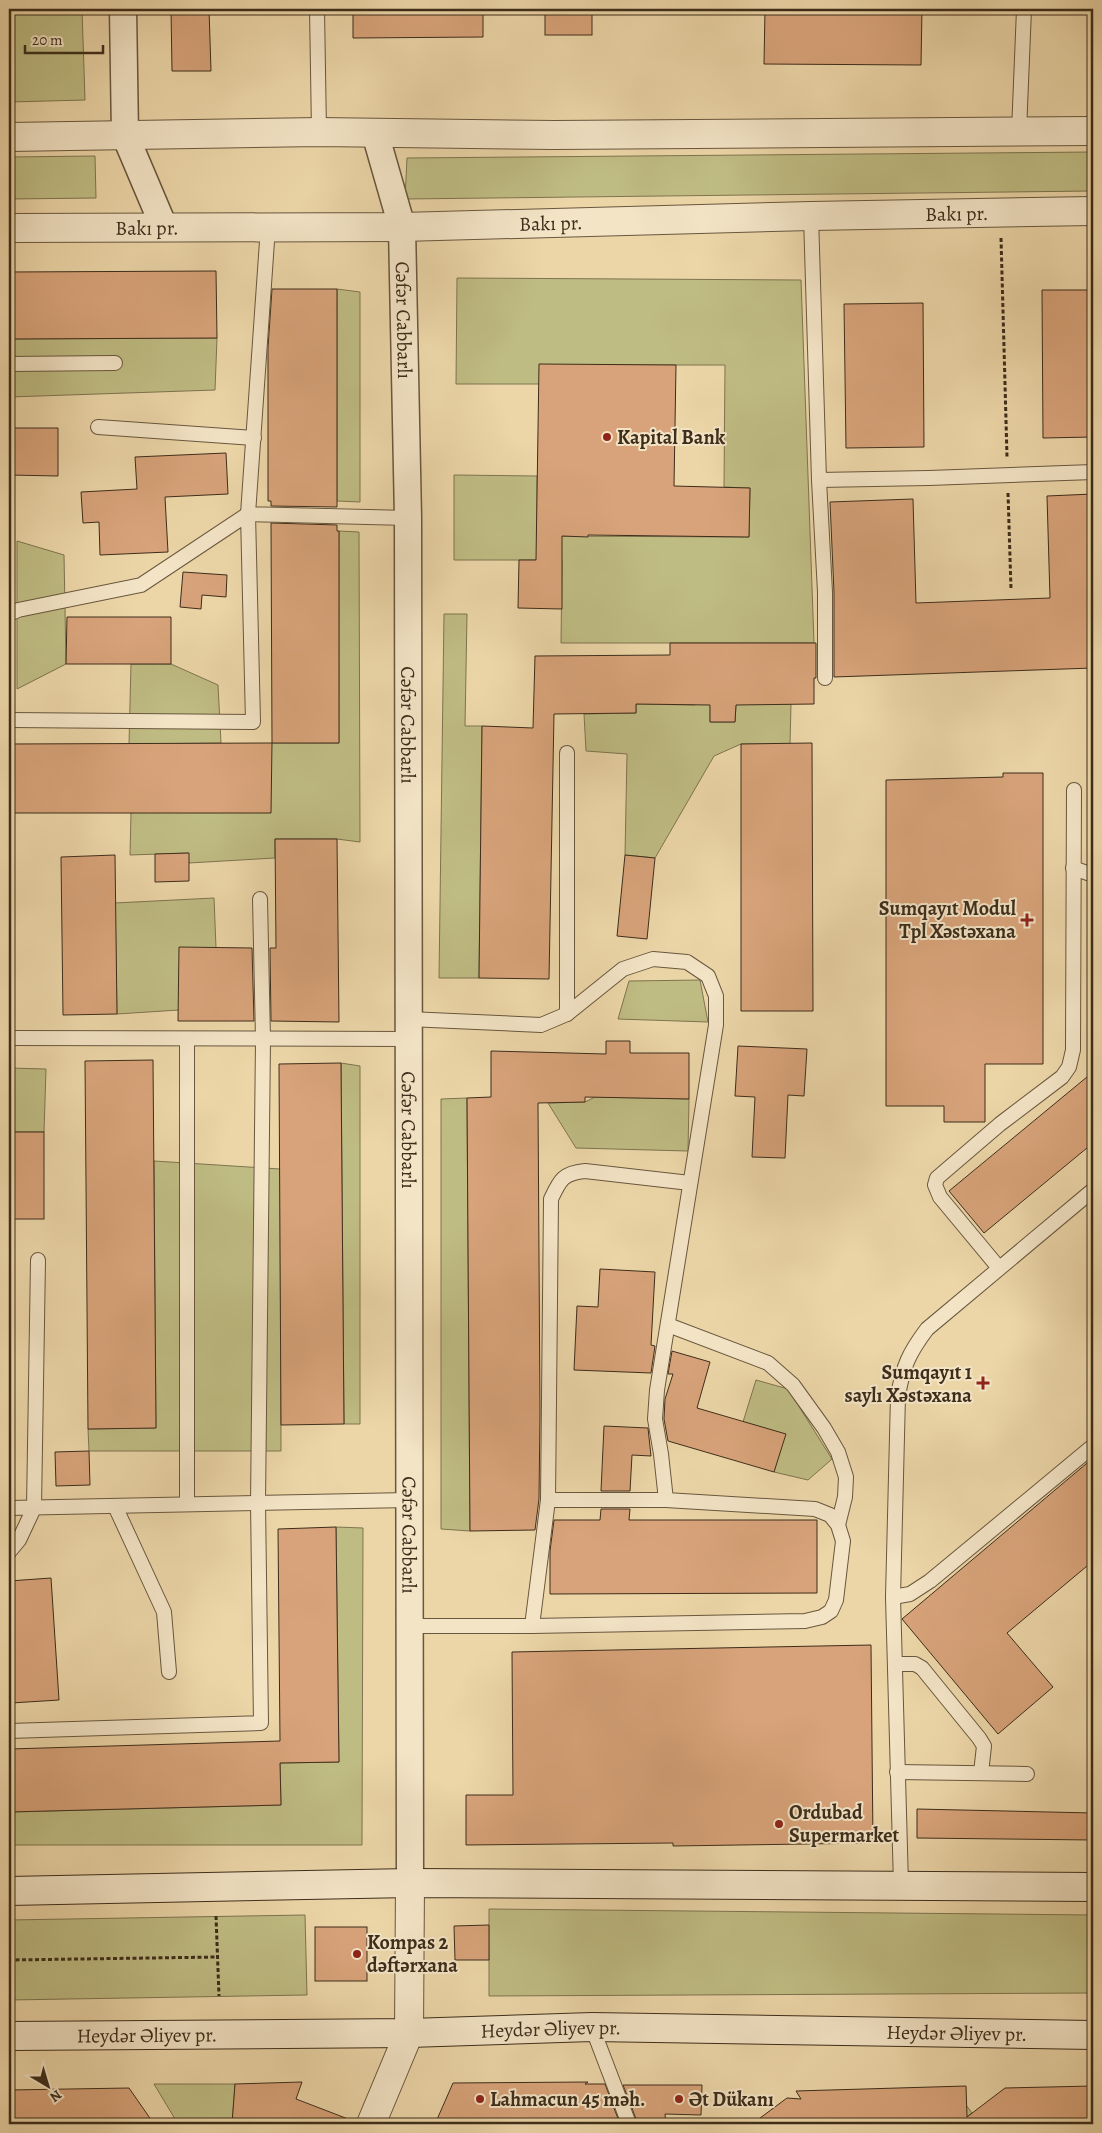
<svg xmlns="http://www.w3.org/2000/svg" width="1102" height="2133" viewBox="0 0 1102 2133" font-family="Alegreya,serif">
	<rect width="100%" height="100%" fill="#ecd6a8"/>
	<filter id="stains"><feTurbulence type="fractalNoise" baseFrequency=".004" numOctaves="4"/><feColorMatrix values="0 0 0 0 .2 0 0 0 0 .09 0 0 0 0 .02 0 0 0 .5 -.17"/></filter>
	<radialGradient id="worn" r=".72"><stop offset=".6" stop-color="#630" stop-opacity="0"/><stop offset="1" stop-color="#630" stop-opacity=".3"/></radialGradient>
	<!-- green -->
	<g fill="#bfbc83" stroke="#7e744f">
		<path d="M18,9H82L85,100L9,102V15Z"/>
		<path d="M1093,152V191L405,199L407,158Z"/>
		<path d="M95,156L96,198L9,199V157Z"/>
		<path d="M457,278L801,280L814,643H561L562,560H454V475L537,476V536L749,537L750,488L724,487L725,365H593L539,384H456Z"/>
		<path d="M337,289L360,292V502L337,501Z"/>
		<path d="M217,338L215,390L9,397V339Z"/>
		<path d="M339,531L359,532L360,842L337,839H275V858L189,863L188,853L130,855L131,813L272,743H339Z"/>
		<path d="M17,541L64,555L66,664L17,689Z"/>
		<path d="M444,614H467L465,726H482L479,978H439Z"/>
		<path d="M131,664H171L218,685L221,743L129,744Z"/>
		<path d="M711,678L710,722H735L736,704H791L790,744H741L714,756L655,858L625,855L627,754L586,751L584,714L636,713V704L695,705Z"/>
		<path d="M214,898L216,948L179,1010L117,1014L115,903Z"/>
		<path d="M700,980L708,1022L618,1019L629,981Z"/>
		<path d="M341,1063L360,1066V1424H344Z"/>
		<path d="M9,1068L46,1069L44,1132H9Z"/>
		<path d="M595,1097L689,1099L688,1151L576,1148L548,1103L585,1102Z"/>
		<path d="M467,1098L470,1531L441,1529V1099Z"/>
		<path d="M154,1161L280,1169L281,1451H89L88,1429L156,1428Z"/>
		<path d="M756,1380L788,1389L832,1459L808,1480L774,1472L785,1434L743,1422Z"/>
		<path d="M336,1527L363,1528L362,1845H9V1812L281,1805L280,1763L339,1762Z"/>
		<path d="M489,1909L1093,1915V1993L489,1996Z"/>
		<path d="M305,1915L307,1995L9,2000V1920Z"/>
		<path d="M154,2084H235L232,2124H178Z"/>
		<path d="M966,2105L972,2113L957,2124L819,2123L875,2121L885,2123Z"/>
	</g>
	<!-- building -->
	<g fill="#d8a37a" stroke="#3d2d1b">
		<path d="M171,9H209L211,71H172Z"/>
		<path d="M353,9H483V37L353,38Z"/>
		<rect x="545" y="9" width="47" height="26"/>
		<path d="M765,9H922L921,65L764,64Z"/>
		<path d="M216,271L217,338L9,339V272Z"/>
		<path d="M272,289H337V507L271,506V501H268V348Z"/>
		<path d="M1042,290H1093V437L1043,438Z"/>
		<path d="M923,303L924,447L846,448L844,304Z"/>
		<path d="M539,364L676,365L674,486L750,488L749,537L588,535V537L562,536V609L518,608L519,560H536Z"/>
		<path d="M9,428H58V476L9,475Z"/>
		<path d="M226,453L228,494L165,497L168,552L100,555L99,522L83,523L81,492L137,489L135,457Z"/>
		<path d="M1093,494V668L834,677V592L830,502L913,499L916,603L1050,598L1047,496Z"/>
		<path d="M271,523L337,525V531H339V743H272Z"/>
		<path d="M183,572L227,575L226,597L202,595L201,609L180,607Z"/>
		<path d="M67,617H171V664H66Z"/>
		<path d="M670,643H816V678H814V704L736,705L735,722H710V705L636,704V713L554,714L549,979L479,978L482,726L533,728L535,656L670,655Z"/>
		<path d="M272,743L271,813H9V744Z"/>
		<path d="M812,743L813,1011H741V744Z"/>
		<path d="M1003,773H1043V1064H985V1122H944V1106H886V780L1003,777Z"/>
		<path d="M275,839H337L339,1022L271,1021L270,948H276Z"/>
		<path d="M189,853V881L155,882V854Z"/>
		<path d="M115,855L117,1014L63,1015L61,857Z"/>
		<path d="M625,855L655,858L647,939L617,936Z"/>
		<path d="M179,947L252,948L254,1021H178Z"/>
		<path d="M606,1041H630V1053H689V1099L585,1097V1102L538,1103L540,1413L539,1499L535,1530L470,1531L467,1098L491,1097V1051L606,1054Z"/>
		<path d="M738,1046L807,1049L804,1096L788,1095L785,1158L752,1157L755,1097L735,1096Z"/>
		<path d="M153,1060L156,1428L88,1429L85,1061Z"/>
		<path d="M341,1063L344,1424L281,1425L279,1064Z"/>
		<path d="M1093,1072V1143L984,1233L949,1191Z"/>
		<rect x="9" y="1132" width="35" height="87"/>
		<path d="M600,1269L655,1272L651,1345L655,1346L651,1373L574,1370L577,1306L598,1307Z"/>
		<path d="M672,1351L710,1362L697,1408L786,1434L774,1472L668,1441L664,1419L665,1399L673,1374H668Z"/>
		<path d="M604,1426L648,1428L651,1456L632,1455L630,1491H601Z"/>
		<path d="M89,1451L90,1485L56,1486L55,1452Z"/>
		<path d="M1093,1458V1561L1007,1633L1053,1687L998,1734L902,1619Z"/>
		<path d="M601,1509H630L629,1520H817V1593L550,1594V1551L554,1520H600Z"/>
		<path d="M336,1527L339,1762L280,1763L281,1805L9,1812V1749L280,1741L278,1529Z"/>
		<path d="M51,1578L59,1700L11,1703L9,1663V1581Z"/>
		<path d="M871,1645L873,1843L673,1846V1843L466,1845V1795H513L512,1652Z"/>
		<path d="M917,1809L1093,1813V1840L917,1838Z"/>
		<path d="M489,1925V1960H455L454,1926Z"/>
		<rect x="315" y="1927" width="52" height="54"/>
		<path d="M302,2082L296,2099L356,2122V2124H232L235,2084Z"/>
		<path d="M588,2082L585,2084H605L620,2124H435L453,2083Z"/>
		<path d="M623,2085H702L701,2115L665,2114L666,2124H638Z"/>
		<path d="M966,2086L967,2117L1005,2088L1093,2086V2124H957L961,2121L885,2123V2120L820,2124H752L787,2098L801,2099L796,2091Z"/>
		<path d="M129,2088L154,2124H9V2090Z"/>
	</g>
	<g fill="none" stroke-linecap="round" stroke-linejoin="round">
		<!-- service casing -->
		<g stroke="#69573e" stroke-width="16">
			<g id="service">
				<path d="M317,9L319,132"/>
				<path d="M1019,132L1024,9"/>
				<path d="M811,216L819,480L929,478L1093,472"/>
				<path d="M268,227L248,514L408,518"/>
				<path d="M9,364L115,363"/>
				<path d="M98,427L254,438"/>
				<path d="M819,480L825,592V678"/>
				<path d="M9,614L18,610L141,585L248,514L253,722L9,720"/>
				<path d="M567,753V1014"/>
				<path d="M1073,868L1093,875"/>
				<path d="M408,1019L541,1025L567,1014L623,969L653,959L687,962L708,976L716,996V1025L657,1390L655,1419L661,1454L666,1500"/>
				<path d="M9,1038L408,1039"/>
				<path d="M999,1268L940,1197L935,1185L937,1178L1000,1124L1062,1077L1069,1067L1073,1050L1074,790"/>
				<path d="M668,1325L768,1363L793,1385L824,1428L838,1452L846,1477L845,1497L838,1525"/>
				<path d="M187,1504V1039"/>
				<path d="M115,1506L164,1612L169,1672"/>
				<path d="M9,1508L409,1500"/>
				<path d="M9,1552L19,1540L34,1508L38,1260"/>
				<path d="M893,1597L910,1594L930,1581L1093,1446"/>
				<path d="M410,1626H532L805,1621L822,1617L831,1611L836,1600L843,1541L838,1525L830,1515L815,1509L666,1500H548"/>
				<path d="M532,1626L548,1500L551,1199C560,1180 563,1173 585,1171L690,1183"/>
				<path d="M895,1664H915L922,1668L979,1738L984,1746L981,1773"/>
				<path d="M9,1731L261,1723L258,1503L263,1039L260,899"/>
				<path d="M897,1772L1027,1774"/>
				<path d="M901,1885L893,1597L898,1396C903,1366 909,1353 927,1329L1093,1190"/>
				<path d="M592,2027L629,2124"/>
			</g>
		</g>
		<!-- minor casing -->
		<g stroke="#69573e" stroke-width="29">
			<g id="minor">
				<path d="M123,9L125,135L164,227"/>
				<path id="s1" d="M375,133L402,227L408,518L410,1883"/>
			</g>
		</g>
		<!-- tertiary casing -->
		<g stroke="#69573e" stroke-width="30">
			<g id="tertiary">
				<path d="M9,137L319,132L554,135L1093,131"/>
				<path id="s2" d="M9,228L402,227L811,216L1093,211"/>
				<path d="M371,2124L409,2033L410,1883"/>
			</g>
		</g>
		<!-- secondary casing -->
		<g stroke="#3d2d1b" stroke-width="30">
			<g id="secondary">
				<path d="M9,1891L410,1883L1093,1887"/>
				<path id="s3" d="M9,2036L409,2033L592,2027L1093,2035"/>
			</g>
		</g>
		<!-- path -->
		<g stroke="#3d2d1b" stroke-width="3" stroke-dasharray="4 2.5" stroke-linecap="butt">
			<path d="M1001,238L1007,457"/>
			<path d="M1008,493L1011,589"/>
			<path d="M216,1916L219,1996"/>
			<path d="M9,1960L218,1957"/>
		</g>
		<!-- service -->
		<use href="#service" stroke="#f3e4c6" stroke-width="14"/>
		<!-- minor -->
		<use href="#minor" stroke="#f3e4c6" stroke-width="26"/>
		<!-- tertiary -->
		<use href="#tertiary" stroke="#f3e4c6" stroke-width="28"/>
		<!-- secondary -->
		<use href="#secondary" stroke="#f3e4c6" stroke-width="28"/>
	</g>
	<!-- markers -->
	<g fill="#8f2418" stroke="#f3e4c6" stroke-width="2">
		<circle cx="607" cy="437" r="5"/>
		<path d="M1024.5 912.5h5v5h5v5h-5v5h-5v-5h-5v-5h5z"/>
		<path d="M980.5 1375.5h5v5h5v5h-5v5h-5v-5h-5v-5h5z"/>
		<circle cx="779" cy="1824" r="5"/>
		<circle cx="357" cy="1954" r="5"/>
		<circle cx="480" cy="2099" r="5"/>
		<circle cx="679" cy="2099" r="5"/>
	</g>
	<g text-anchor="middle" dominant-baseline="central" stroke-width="4" stroke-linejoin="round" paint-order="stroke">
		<!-- street labels -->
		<g font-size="20" fill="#3d2d1b" stroke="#f3e4c6">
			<text stroke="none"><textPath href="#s2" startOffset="948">Bakı pr.</textPath></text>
			<text stroke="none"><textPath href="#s2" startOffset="542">Bakı pr.</textPath></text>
			<text stroke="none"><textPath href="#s2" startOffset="138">Bakı pr.</textPath></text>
			<text stroke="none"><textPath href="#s1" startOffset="191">Cəfər Cabbarlı</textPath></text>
			<text stroke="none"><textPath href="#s1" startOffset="596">Cəfər Cabbarlı</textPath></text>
			<text stroke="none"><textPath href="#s1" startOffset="1001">Cəfər Cabbarlı</textPath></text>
			<text stroke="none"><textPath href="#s1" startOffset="1406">Cəfər Cabbarlı</textPath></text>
			<text stroke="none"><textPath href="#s3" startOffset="542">Heydər Əliyev pr.</textPath></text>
			<text stroke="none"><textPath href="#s3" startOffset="948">Heydər Əliyev pr.</textPath></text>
			<text stroke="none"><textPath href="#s3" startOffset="138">Heydər Əliyev pr.</textPath></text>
		</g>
		<!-- poi labels -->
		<g font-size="20" font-weight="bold" fill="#3d2d1b" stroke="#f3e4c6" text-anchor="start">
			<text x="617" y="437">Kapital Bank</text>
			<text x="1016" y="908" text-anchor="end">Sumqayıt Modul<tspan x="1016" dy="23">Tpl Xəstəxana</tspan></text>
			<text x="972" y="1372" text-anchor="end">Sumqayıt 1<tspan x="972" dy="23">saylı Xəstəxana</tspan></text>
			<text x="789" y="1812">Ordubad<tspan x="789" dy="23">Supermarket</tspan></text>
			<text x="367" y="1942">Kompas 2<tspan x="367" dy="23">dəftərxana</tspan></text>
			<text x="490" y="2099">Lahmacun 45 mәh.</text>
			<text x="689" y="2099">Әt Dükanı</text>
		</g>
	</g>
	<!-- margin -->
	<rect width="1102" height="2133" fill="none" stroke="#ecd6a8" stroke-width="30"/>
	<rect x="10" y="10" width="1082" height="2113" fill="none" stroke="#3d2d1b" stroke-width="2.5"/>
	<rect x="15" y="15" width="1072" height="2103" fill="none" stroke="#3d2d1b"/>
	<!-- north arrow -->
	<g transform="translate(48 2086) rotate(142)" stroke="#f3e4c6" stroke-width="4" paint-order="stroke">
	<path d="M0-4L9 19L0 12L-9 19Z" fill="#3d2d1b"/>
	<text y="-8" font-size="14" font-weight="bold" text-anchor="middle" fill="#3d2d1b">N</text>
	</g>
	<!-- scale -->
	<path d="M25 45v8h78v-8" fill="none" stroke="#3d2d1b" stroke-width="2.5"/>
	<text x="32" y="45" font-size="15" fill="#3d2d1b" stroke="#f3e4c6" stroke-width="4" paint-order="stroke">20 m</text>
	<rect width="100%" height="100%" filter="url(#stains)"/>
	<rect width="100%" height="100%" fill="url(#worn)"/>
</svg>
